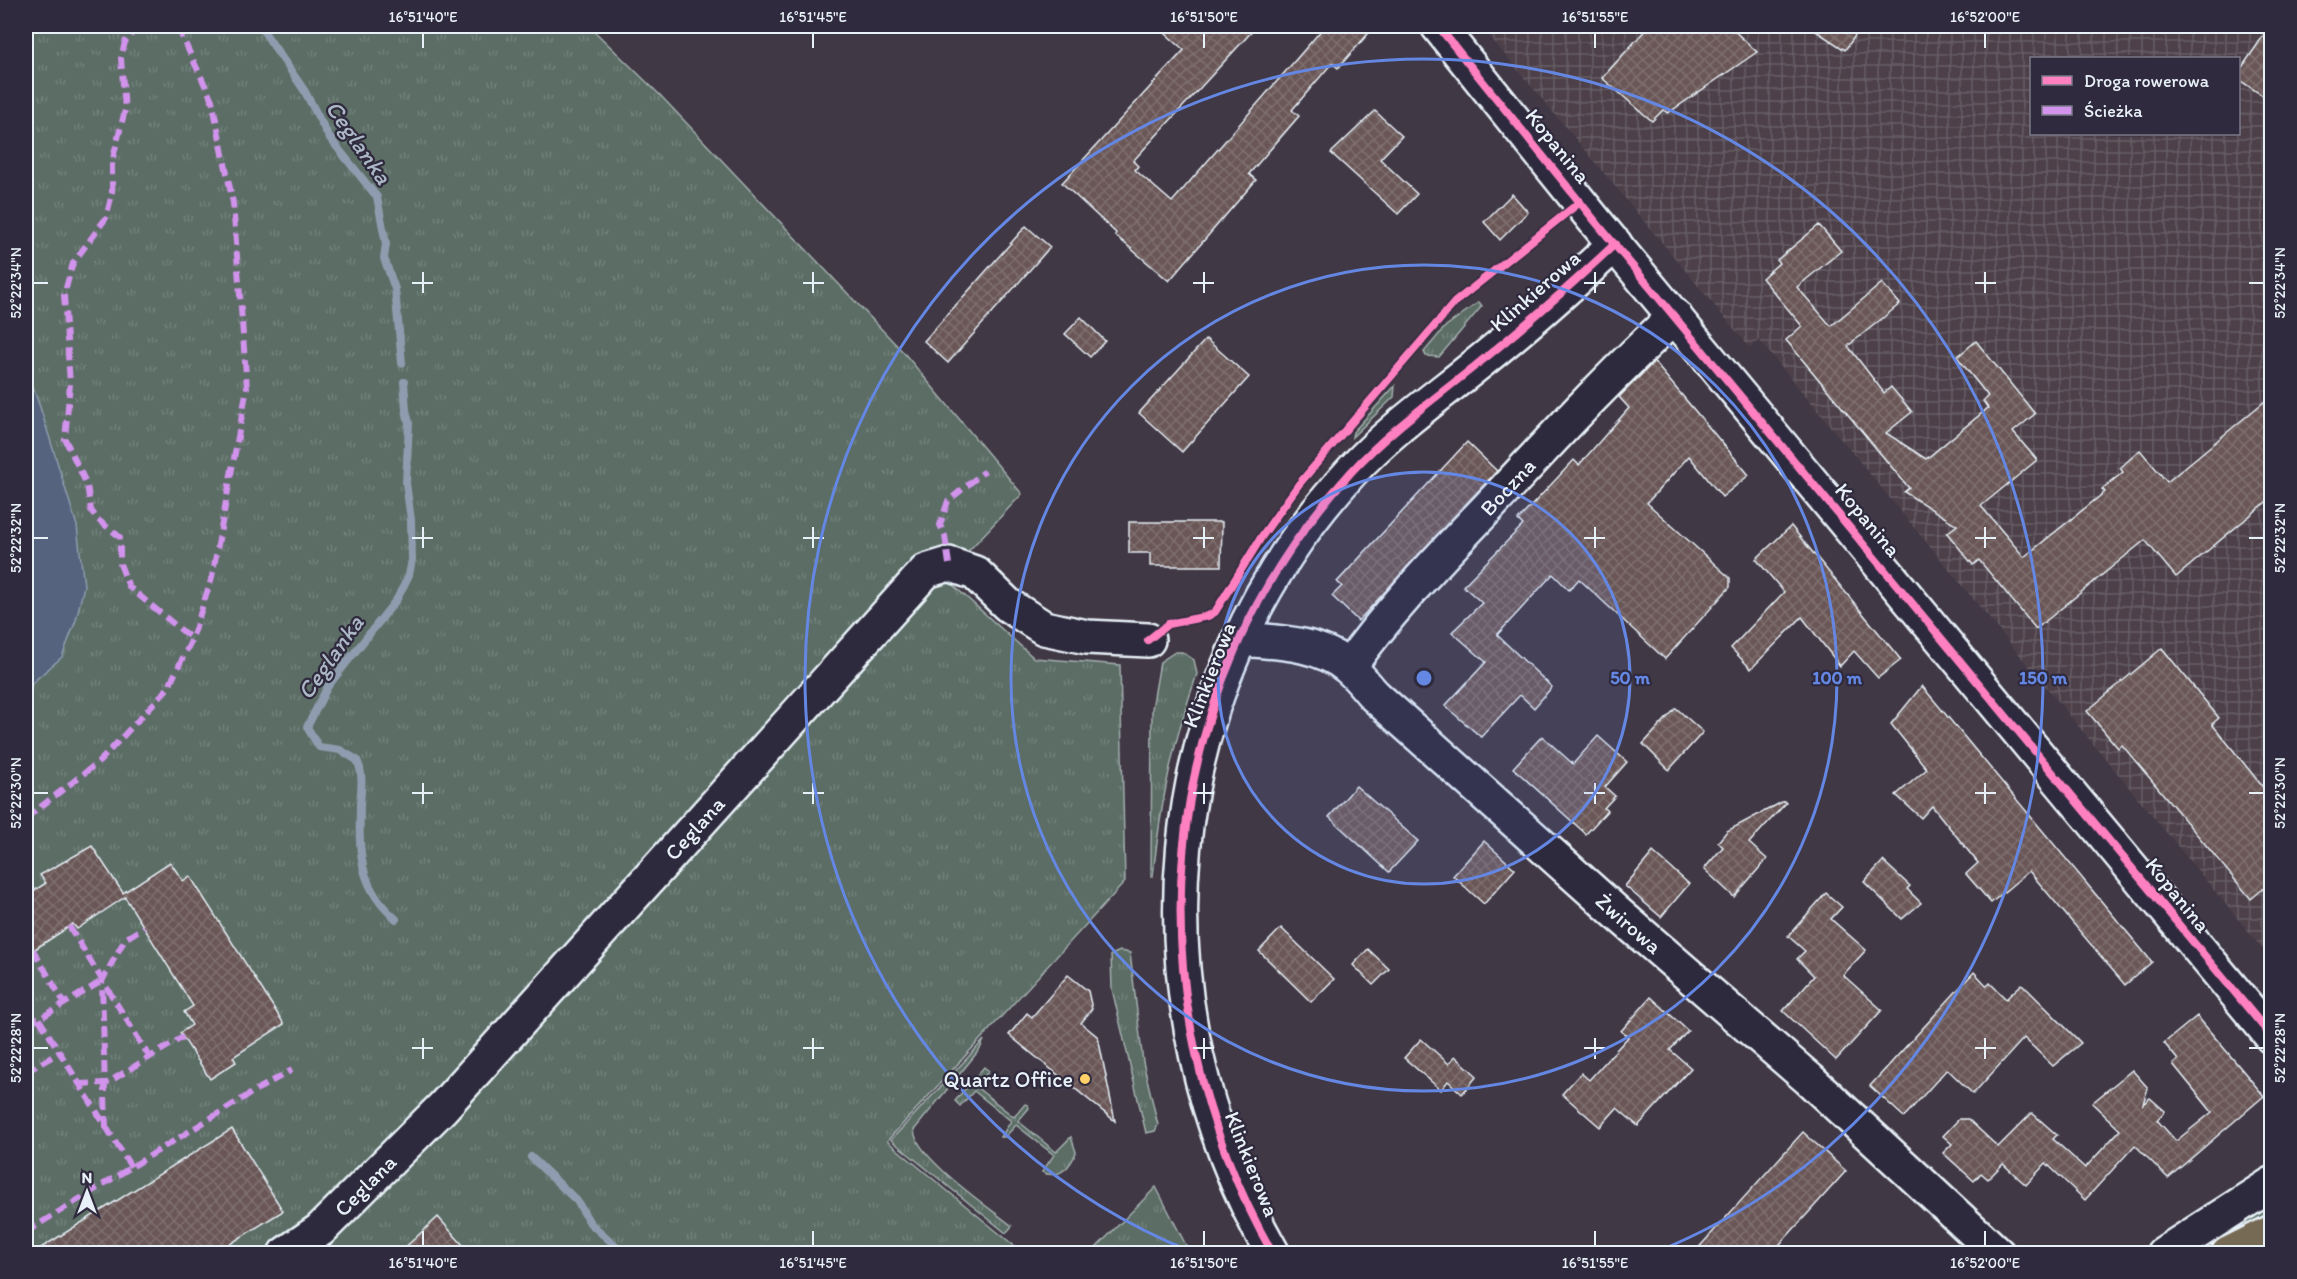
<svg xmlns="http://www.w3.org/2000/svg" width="2297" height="1279" viewBox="0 0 2297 1279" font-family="Itim,sans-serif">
	<defs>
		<pattern id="industrial-grid" width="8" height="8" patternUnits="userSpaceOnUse" patternTransform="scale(1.5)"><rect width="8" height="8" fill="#4d414a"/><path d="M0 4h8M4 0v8" fill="none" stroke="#675d65"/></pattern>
		<pattern id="grass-tufts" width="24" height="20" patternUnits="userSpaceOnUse" patternTransform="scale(1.5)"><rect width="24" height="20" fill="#5b6d65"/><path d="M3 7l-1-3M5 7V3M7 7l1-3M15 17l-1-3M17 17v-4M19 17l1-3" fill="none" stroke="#73827c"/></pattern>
		<pattern id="building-cross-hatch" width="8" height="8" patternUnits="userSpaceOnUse" patternTransform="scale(1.5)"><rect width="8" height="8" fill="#6a5757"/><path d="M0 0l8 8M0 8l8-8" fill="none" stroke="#7f7070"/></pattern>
	</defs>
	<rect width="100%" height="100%" fill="#413845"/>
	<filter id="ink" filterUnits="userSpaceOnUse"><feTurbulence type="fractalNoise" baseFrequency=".0167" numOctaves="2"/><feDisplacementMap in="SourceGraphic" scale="12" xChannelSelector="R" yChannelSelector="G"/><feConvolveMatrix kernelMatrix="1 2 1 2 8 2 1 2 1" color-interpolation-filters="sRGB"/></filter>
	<g filter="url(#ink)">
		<!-- industrial -->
		<path fill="url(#industrial-grid)" fill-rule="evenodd" d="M1481,26H2271V959L1759,340L1750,348ZM2032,58H2238V134H2032Z"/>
		<!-- grass -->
		<g fill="url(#grass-tufts)" stroke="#a2afae" stroke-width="1.5">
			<path d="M26,26H589L660,95L904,353L1022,494L944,577L1034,658L1120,665L1125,882L887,1141L1023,1253H26Z"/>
			<path d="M1479,302L1482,306L1439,357L1426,356L1424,352L1446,326Z"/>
			<path d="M1395,386L1394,397L1352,437L1353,432Z"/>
			<path d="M1175,652H1182L1194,660L1197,674C1172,745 1161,801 1153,876H1151L1152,709L1160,662Z"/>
			<path d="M1120,951L1130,953L1143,1062L1158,1125L1155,1131L1146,1133L1112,989L1111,955Z"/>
			<path d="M984,1040L980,1049L914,1130C915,1157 990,1208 1012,1226L1006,1233L891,1140Z"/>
			<path d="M984,1067L989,1071L976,1087L1014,1117L1025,1104L1028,1105L1029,1108L1018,1121L1056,1152L1071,1137L1076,1152C1071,1167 1058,1180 1042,1172L1054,1155L1016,1125L1005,1137H1001L1011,1121L974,1091L960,1106L955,1101Z"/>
			<path d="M1156,1187L1190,1253H1091Z"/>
			<path d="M2271,1193V1211L2203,1253L2177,1254Z"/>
		</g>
		<!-- water -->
		<path fill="#54637e" stroke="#8f9caf" stroke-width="1.5" d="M26,378L34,390L40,407L77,526L84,586L76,620L62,657L32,683L29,701L30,725L26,732Z"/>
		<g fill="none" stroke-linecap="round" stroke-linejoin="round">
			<!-- stream -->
			<g stroke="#8f9caf" stroke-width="8">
				<path d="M260,26L304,90L329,137L377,197L386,244L384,258L395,289L402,363"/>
				<path d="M396,919C358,887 359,851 360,805C361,789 364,775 357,760L340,750L319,747L307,727L328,686L397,599L409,575L412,560L411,520L406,483L409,423L406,410L404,382"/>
				<path d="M531,1157L577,1201L590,1223L625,1254"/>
			</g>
		</g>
		<!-- building -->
		<g fill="url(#building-cross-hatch)" stroke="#e8f1f8" stroke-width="1.5">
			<path d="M1157,26H1257L1133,161L1138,166L1135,170L1172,202L1325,26H1375L1338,68L1332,63L1292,110L1299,116L1249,174L1256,180L1169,281L1115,235L1116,233L1062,183L1184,50Z"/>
			<path d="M1649,26H1729L1757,52L1668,113L1663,110L1652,121L1602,78Z"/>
			<path d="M1808,26H1862L1845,50Z"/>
			<path d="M2270,26H2271V101L2238,79V73Z"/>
			<path d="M1375,111L1402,136L1380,159L1417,194L1398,214L1331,153Z"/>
			<path d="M1512,194L1528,212L1500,240L1484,222Z"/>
			<path d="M1819,225L1841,251L1797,287L1831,326L1882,283L1900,304L1848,346L1884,393L1891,387L1912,412L1886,433L1926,459L1988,408L1983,401L1988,396L1957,357L1976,341L2035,414L2013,432L2037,460L1981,506L2024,557L2105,492L2102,489L2123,472L2120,468L2140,450L2167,482L2271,396V498L2176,577L2145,540L2036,629L1979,560L1973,565L1947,533L1957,525L1904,492L1909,488L1786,340L1802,326L1762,278L1779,263L1777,260Z"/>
			<path d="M1026,226L1050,247L948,363L924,341Z"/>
			<path d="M1081,317L1105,341L1090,357L1065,334Z"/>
			<path d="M1206,339L1249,377L1182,452L1139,413Z"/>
			<path d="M1654,362L1749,475L1722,497L1689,456L1647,503L1730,578V587L1665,659L1579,579L1569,590L1553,574L1497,635L1552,687L1534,708L1520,695L1481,737L1445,706L1486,662L1452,632L1482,603L1463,586L1523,525L1518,520L1574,460L1579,465L1629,408L1619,397Z"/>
			<path d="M1467,442L1497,471L1358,621L1332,596L1342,586L1337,582Z"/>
			<path d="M1129,522H1222L1221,566H1150V553H1129Z"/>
			<path d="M1791,526L1901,660L1878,678L1854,651L1840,666L1802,617L1751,669L1731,648L1784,592L1756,559Z"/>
			<path d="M2162,648L2219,718L2212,724L2271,797V882L2251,899L2122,745L2118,748L2087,711Z"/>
			<path d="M1922,686L2152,962L2125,985L2029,871L1991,903L1966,874L1978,863L1932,806L1921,818L1896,795L1927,769L1891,724Z"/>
			<path d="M1676,708L1703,732L1669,770L1643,744Z"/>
			<path d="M1542,736L1573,764L1598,736L1627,762L1605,787L1615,796L1604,808L1607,811L1586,834L1513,768Z"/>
			<path d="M1356,786L1418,841L1389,872L1329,817Z"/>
			<path d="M1784,801L1786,803L1749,843L1767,859L1734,897L1704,869L1723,847L1718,842L1727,831Z"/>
			<path d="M1484,841L1515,869L1484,904L1453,876Z"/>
			<path d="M92,846L123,893L170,862L183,881L190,876L284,1024L233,1057L236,1062L210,1079L180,1033L192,1025L184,1012L193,1006L125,897L77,929L73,924L26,955V896L46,883L40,875Z"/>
			<path d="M1653,852L1689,884L1661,917L1625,886Z"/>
			<path d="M1883,861L1910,886L1907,889L1921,903L1902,919L1864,882Z"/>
			<path d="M1826,893L1842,907L1831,919L1866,950L1843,975L1882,1010L1836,1060L1783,1011L1814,976L1797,959L1805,951L1788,936Z"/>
			<path d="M1281,928L1334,979L1311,1002L1259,951Z"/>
			<path d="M1368,949L1389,969L1373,985L1353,965Z"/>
			<path d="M1974,972L1987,986L1990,983L2006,999L2022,984L2081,1043L2053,1066L2024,1038L1973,1094L1947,1069L1904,1117L1870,1086Z"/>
			<path d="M1068,975L1088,991L1092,1009L1081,1023L1098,1037L1115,1121L1009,1035L1027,1013L1032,1017Z"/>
			<path d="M1651,997L1688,1031L1670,1050L1691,1068L1638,1126L1617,1108L1600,1127L1562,1094L1581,1073L1589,1080L1628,1037L1621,1031Z"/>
			<path d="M2197,1016L2264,1096L2168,1178L2135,1145L2085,1200L2046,1163L2026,1185L2003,1164L1988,1179L1981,1173L1974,1181L1943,1153L1952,1144L1943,1136L1959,1119H1968L1998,1147L2032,1113L2057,1135L2053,1139L2085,1168L2120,1130L2092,1103L2132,1070L2148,1088L2143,1104L2150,1098L2165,1111L2157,1120L2176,1141L2212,1112L2173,1064L2178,1060L2164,1043Z"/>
			<path d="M1421,1039L1449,1064L1455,1056L1477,1076L1462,1094L1448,1081L1441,1090L1404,1058Z"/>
			<path d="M232,1129L283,1211L214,1254H31Z"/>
			<path d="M1803,1132L1846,1171L1771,1254H1693Z"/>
			<path d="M438,1217L471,1254H398Z"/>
		</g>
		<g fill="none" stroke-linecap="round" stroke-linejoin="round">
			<!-- minor casing -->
			<g stroke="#e8f1f8" stroke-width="38">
				<g id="minor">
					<path d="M1438,26L1595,221L2272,1037"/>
					<path id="s1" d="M1239,639C1276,642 1319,642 1348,667C1358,675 1366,686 1374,695L1617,913L1809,1079L1998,1254"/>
					<path id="s2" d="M1349,667C1392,606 1445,553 1496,499C1555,436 1612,374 1675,316"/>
					<path id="s3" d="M285,1254L320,1230L443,1107L926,571L949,564L975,573L1008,605L1044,628L1087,637L1148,640"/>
					<path d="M1273,1254C1128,999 1153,688 1352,471C1389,431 1433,400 1475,366C1523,328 1570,286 1615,244"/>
					<path d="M2163,1254L2272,1184"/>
				</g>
			</g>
			<!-- major casing -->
			<g stroke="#e8f1f8" stroke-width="38">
				<path id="major" d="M2228,1254L2272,1232"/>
			</g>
			<!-- minor -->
			<use href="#minor" stroke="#2f2a3d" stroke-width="33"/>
			<!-- major -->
			<use href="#major" stroke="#776a54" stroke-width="33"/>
			<!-- quiet -->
			<g stroke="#d193ec" stroke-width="6" stroke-dasharray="12 6" stroke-linecap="butt">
				<path d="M138,26L125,42L121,58L125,110L112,162V194L106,218L73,263L64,295L70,384L65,439L87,485L91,510L97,519L120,537V564L129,587L192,639"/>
				<path d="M949,564L945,536L940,525L948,501L985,471"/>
				<path d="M26,818L100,761L168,688L192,639L212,577L247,388L233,203L212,100L177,26"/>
				<path d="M69,926L150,1058"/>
				<path d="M33,950L65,1004"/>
				<path d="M39,1019L131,1167"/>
				<path d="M26,1020L39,1019L102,981"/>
				<path d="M26,1072L60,1052"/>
				<path d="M79,1084L107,1083L183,1037"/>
				<path d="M106,1128L102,981L125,939L144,927"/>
				<path d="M26,1232L258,1089L292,1070"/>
			</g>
			<!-- cycleway casing -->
			<g stroke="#2f2a3d" stroke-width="11">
				<g id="cycleway">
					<path d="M1438,26L1595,221L2272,1037"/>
					<path d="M1148,640L1168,624L1208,616L1215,612L1262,536L1299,484L1455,302L1580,202"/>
					<path d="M1273,1254C1128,999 1153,688 1352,471C1389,431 1433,400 1475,366C1523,328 1570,286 1615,244"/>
				</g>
			</g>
			<!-- cycleway -->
			<use href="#cycleway" stroke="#ff80c0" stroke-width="8"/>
		</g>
	</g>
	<!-- ticks -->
	<path fill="none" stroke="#e8f1f8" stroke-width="2" d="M423,33V48M813,33V48M1204,33V48M1595,33V48M1985,33V48M423,272V293M813,272V293M1204,272V293M1595,272V293M1985,272V293M33,283H48M412,283H433M803,283H824M1193,283H1214M1584,283H1605M1975,283H1996M2249,283H2264M423,527V548M813,527V548M1204,527V548M1595,527V548M1985,527V548M33,538H48M412,538H433M803,538H824M1193,538H1214M1584,538H1605M1975,538H1996M2249,538H2264M423,783V804M813,783V804M1204,783V804M1595,783V804M1985,783V804M33,793H48M412,793H433M803,793H824M1193,793H1214M1584,793H1605M1975,793H1996M2249,793H2264M423,1038V1059M813,1038V1059M1204,1038V1059M1595,1038V1059M1985,1038V1059M33,1048H48M412,1048H433M803,1048H824M1193,1048H1214M1584,1048H1605M1975,1048H1996M2249,1048H2264M423,1231V1246M813,1231V1246M1204,1231V1246M1595,1231V1246M1985,1231V1246"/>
	<!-- distance rings -->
	<circle cx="1424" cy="678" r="206" fill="#6487e3" fill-opacity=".12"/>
	<g fill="none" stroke="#6487e3" stroke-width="3">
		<circle cx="1424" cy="678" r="206"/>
		<circle cx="1424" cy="678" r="413"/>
		<path d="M1192 1252A619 619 0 1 1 1656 1252"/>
	</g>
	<!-- markers -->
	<circle fill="#ffd166" stroke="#2f2a3d" stroke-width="2" cx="1085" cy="1079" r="6"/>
	<g text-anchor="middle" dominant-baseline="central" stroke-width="4.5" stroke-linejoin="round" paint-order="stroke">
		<!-- street labels -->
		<g font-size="22" fill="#e8f1f8" stroke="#2f2a3d">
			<text transform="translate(1558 146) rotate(51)">Kopanina</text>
			<text transform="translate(1535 291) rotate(-41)">Klinkierowa</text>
			<text stroke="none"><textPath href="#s2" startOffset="240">Boczna</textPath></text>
			<text transform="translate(1868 520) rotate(50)">Kopanina</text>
			<text transform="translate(1209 675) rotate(-69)">Klinkierowa</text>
			<text stroke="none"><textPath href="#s3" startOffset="592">Ceglana</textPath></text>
			<text transform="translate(2178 895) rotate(51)">Kopanina</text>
			<text stroke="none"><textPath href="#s1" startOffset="495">Żwirowa</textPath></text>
			<text transform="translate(1252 1164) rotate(68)">Klinkierowa</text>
			<text stroke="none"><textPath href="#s3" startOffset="106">Ceglana</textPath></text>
		</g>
		<!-- poi labels -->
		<g font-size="22" fill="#e8f1f8" stroke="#2f2a3d" text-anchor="end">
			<text x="1073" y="1079">Quartz Office</text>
		</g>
		<!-- water labels -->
		<g font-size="24" font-style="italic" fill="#adb8c7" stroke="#2f2a3d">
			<text transform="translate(359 142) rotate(55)">Ceglanka</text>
			<text transform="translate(330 657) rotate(-55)">Ceglanka</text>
		</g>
	</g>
	<circle cx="1424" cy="678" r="9" fill="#6487e3" stroke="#2f2a3d" stroke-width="3"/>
	<g font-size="18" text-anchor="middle" font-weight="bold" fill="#6487e3" stroke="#2f2a3d" stroke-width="4.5" stroke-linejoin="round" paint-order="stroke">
		<text x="1630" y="684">50 m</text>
		<text x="1837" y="684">100 m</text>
		<text x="2043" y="684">150 m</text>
	</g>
	<!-- margin -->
	<rect width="2297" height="1279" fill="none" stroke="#2f2a3d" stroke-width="66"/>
	<!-- legend -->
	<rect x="2030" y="57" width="210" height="78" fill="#2f2a3d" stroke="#797a88" stroke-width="1.5"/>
	<rect x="2042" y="76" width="30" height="9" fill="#ff80c0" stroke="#797a88" stroke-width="1.5"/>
	<text x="2084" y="87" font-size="18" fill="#e8f1f8">Droga rowerowa</text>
	<rect x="2042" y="106" width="30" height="9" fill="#d193ec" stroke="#797a88" stroke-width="1.5"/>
	<text x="2084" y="117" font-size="18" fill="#e8f1f8">Ścieżka</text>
	<!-- north arrow -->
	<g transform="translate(87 1192)" stroke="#2f2a3d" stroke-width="4.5" paint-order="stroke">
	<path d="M0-4.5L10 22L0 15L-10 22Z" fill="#e8f1f8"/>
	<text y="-9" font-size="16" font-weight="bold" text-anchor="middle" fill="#e8f1f8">N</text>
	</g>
	<rect x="33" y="33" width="2231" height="1213" fill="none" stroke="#e8f1f8" stroke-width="2"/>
	<g font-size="15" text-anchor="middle" fill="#e8f1f8">
		<text x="423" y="22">16°51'40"E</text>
		<text x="813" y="22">16°51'45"E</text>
		<text x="1204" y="22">16°51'50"E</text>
		<text x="1595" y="22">16°51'55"E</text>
		<text x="1985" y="22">16°52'00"E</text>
		<text transform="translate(16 283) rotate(-90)" y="5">52°22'34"N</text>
		<text transform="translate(2280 283) rotate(-90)" y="5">52°22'34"N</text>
		<text transform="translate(16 538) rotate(-90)" y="5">52°22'32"N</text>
		<text transform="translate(2280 538) rotate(-90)" y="5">52°22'32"N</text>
		<text transform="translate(16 793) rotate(-90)" y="5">52°22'30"N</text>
		<text transform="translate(2280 793) rotate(-90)" y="5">52°22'30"N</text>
		<text transform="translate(16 1048) rotate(-90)" y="5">52°22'28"N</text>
		<text transform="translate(2280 1048) rotate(-90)" y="5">52°22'28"N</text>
		<text x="423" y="1268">16°51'40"E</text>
		<text x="813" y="1268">16°51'45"E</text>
		<text x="1204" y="1268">16°51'50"E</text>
		<text x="1595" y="1268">16°51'55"E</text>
		<text x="1985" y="1268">16°52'00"E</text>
	</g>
</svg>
